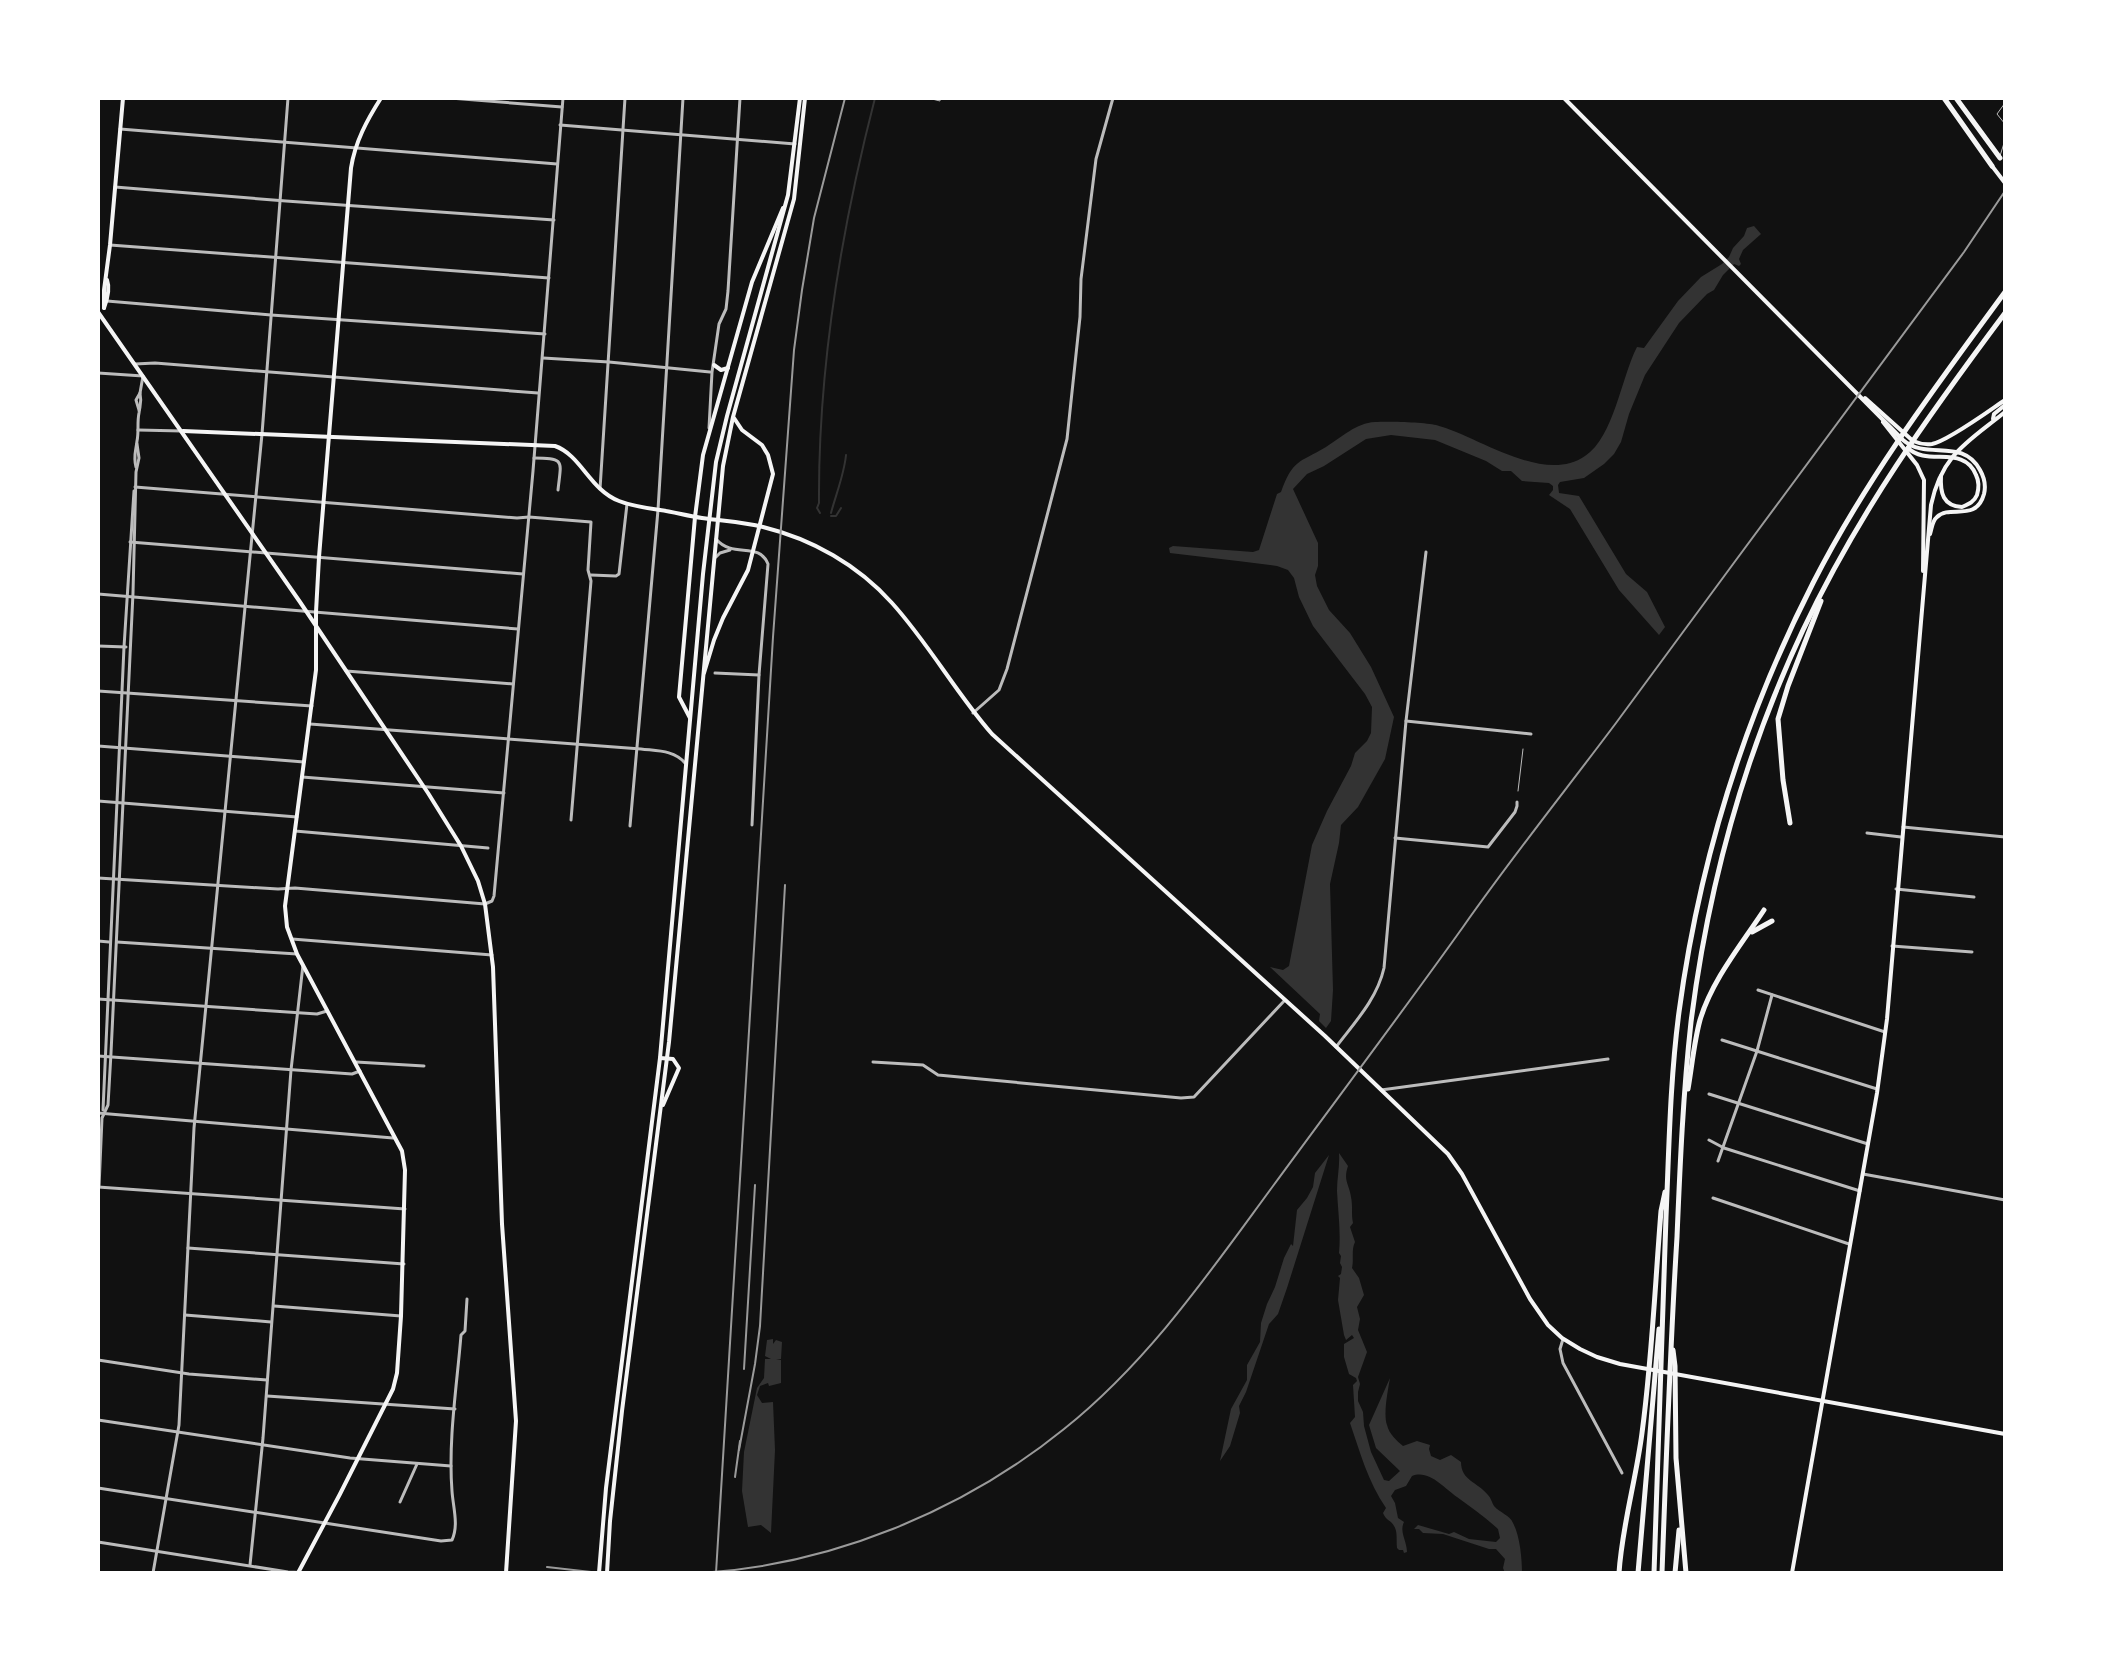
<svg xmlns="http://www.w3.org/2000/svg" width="2103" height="1671" viewBox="0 0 2103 1671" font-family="Barlow,sans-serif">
	<rect width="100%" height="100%" fill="#111"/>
	<!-- water -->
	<g fill="#333">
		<path d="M1754,226L1761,234L1743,250L1739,259L1741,264L1739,266L1734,264L1723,275L1714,290L1707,294L1679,323L1645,375L1629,414L1621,442L1614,454L1604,464L1584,478L1560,482L1558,485L1559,493L1579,496L1626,574L1647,592L1665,627L1659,635L1619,590L1570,509L1549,495L1553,490V486L1549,483L1522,481L1511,471H1502L1486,461L1435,440L1391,435L1366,439L1324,466L1307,474L1293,489L1318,543V566L1315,575L1317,586L1329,610L1350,633L1371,667L1394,717L1385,759L1358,807L1341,825L1339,843L1330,884L1333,990L1331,1021L1326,1028L1319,1021L1320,1014L1270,967L1283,970L1289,966L1312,845L1327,811L1351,766L1355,753L1367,741L1371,733L1372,707L1365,694L1313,626L1299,597L1294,578L1288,570L1277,566L1238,561L1170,553L1169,548L1173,546L1253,552L1259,550L1277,494L1281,492C1293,459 1299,463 1326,447C1342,437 1356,423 1375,422C1387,421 1424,422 1436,425C1478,436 1543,485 1585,456C1614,437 1621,378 1637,347L1644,348L1678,301L1701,277L1722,264L1729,257L1733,248L1744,236L1747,228Z"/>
		<path d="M1339,1153L1348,1166C1343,1181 1349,1183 1351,1197C1353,1207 1351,1214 1353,1223L1350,1227L1355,1242C1351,1250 1354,1260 1352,1268L1359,1278L1364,1295L1357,1307L1360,1319L1358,1330L1367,1352L1358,1377L1360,1384L1358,1392V1401L1363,1412L1364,1426L1371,1452L1384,1480L1389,1481L1400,1471L1376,1448L1369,1425L1390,1378C1388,1390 1383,1414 1387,1425C1389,1434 1397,1441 1403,1446L1417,1441L1430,1445L1429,1449L1431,1456L1440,1460L1451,1455L1461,1462C1461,1481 1478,1482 1488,1495C1491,1498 1492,1503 1494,1506C1500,1513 1510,1515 1513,1523C1520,1536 1522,1559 1522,1573H1505L1503,1568L1505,1559L1496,1549H1489L1443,1534L1423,1533L1419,1529H1414L1418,1525L1449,1534L1454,1532L1469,1539L1496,1542L1500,1538L1498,1529C1485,1517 1471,1507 1457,1497C1444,1488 1429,1469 1412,1476L1406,1486L1395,1490L1391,1496L1395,1503L1398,1518L1404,1522C1399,1532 1407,1541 1407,1552L1404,1553L1403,1550H1399L1397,1548C1396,1541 1398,1532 1394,1526C1391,1520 1386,1521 1383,1513L1386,1508C1368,1482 1360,1452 1350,1423L1355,1417L1353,1385L1357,1381L1356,1378L1349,1374L1344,1357V1344L1354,1338L1352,1335L1346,1340L1344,1335L1338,1300L1340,1278L1338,1276L1341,1274L1342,1267L1340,1263L1341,1256L1339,1253C1341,1232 1338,1212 1337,1191C1337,1178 1340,1166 1339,1153Z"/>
		<path d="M1329,1155L1287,1288L1278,1314L1269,1324L1246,1392L1239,1406L1240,1413L1230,1446L1220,1461L1231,1409L1247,1380V1365L1260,1342L1261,1323L1267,1304L1275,1287L1284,1258L1291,1244L1293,1246L1297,1210L1307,1198L1313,1187L1315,1173Z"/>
		<path d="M773,1339V1344L776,1340L782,1342L781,1359H776L781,1360V1383L769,1386L768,1383L760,1386L757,1395L762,1403L773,1402L775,1450L771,1533L761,1525L748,1527L742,1491L744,1452L757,1388L764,1378L765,1359H771L765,1356L767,1340Z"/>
	</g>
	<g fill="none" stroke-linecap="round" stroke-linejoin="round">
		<!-- stream -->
		<g stroke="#333" stroke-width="2">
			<path d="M820,513L817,508L819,503C818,366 841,230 875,98"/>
			<path d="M831,513C836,494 844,475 846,455"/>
			<path d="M831,516H836L841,508"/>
		</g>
		<!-- service -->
		<g stroke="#bcbcbc" stroke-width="1">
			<path d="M928,98L940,101V98"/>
			<path d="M2005,103L1997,114L2005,124"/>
			<path d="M2000,156L2005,140"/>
			<path d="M1518,791L1523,749"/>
		</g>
		<!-- minor -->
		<g stroke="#bcbcbc" stroke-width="3">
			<path d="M450,98L562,107"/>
			<path d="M560,125L795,144"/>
			<path d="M120,129L557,164"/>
			<path d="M115,187L286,201L554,220"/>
			<path d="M110,245L549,278"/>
			<path d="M107,301L271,315L545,334"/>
			<path d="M543,358L609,362L710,372"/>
			<path d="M135,364L155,363L538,393"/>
			<path d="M98,373L143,376L140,393L136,400L139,410"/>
			<path d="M709,428L712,372L719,324L726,309L728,291L740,98"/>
			<path d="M534,458C566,458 561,461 558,490"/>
			<path d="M136,467C133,456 136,451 137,441C139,432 137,422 139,413C140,405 142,402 140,393"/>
			<path d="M135,487L517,518L529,517L591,522L588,570L591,581L571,820"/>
			<path d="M600,489L625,98"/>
			<path d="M716,539C733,559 759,541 768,564L759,675L752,825"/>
			<path d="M130,542L523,574"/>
			<path d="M716,557L720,553L730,550"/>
			<path d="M591,575L616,576L619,574L627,504"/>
			<path d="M98,594L518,629"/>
			<path d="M98,646L126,647"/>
			<path d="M346,671L513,684"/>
			<path d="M715,673L759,675"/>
			<path d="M98,691L312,706"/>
			<path d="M973,713L999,690L1007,669L1067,439L1080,317L1081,279L1096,159L1113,98"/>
			<path d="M1406,721L1531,734"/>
			<path d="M310,724L641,749C657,751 674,750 685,763"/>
			<path d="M98,746L304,762"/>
			<path d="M302,777L504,793"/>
			<path d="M98,801L297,817"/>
			<path d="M630,826L658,510L683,98"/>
			<path d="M1903,827L2005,837"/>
			<path d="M295,831L488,848"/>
			<path d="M1867,833L1901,837"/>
			<path d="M1395,838L1488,847L1515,812L1517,806V802"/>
			<path d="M98,878L278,889L295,888L485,904"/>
			<path d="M1896,889L1974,897"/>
			<path d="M292,939L492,955"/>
			<path d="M98,941L109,942"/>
			<path d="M117,942L297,954"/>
			<path d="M1892,946L1972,952"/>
			<path d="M1758,990L1885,1032"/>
			<path d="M1722,1040L1877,1089"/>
			<path d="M1336,1047C1355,1022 1377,999 1384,968L1406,721L1426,552"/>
			<path d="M98,1056L352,1074L360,1071"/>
			<path d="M356,1062L424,1066"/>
			<path d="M873,1062L923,1065L938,1075L1181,1098L1194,1097L1285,1000"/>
			<path d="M1381,1090L1608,1059"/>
			<path d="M1709,1094L1868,1144"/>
			<path d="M103,1110L124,647L134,491"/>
			<path d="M98,1113L393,1138"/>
			<path d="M1709,1140L1724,1148L1860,1191"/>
			<path d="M1718,1161L1757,1051L1772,995"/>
			<path d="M1863,1174L2005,1200"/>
			<path d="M98,1187L405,1209"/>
			<path d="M99,1187L102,1118L108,1105L111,1053L133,593L136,472L139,458L137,444"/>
			<path d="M1713,1198L1849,1244"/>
			<path d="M188,1248L404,1264"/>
			<path d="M274,1306L401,1316"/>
			<path d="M185,1315L271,1322"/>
			<path d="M1563,1339L1560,1349L1563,1363L1622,1473"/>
			<path d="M98,1360L189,1374L267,1380"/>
			<path d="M267,1396L455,1409"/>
			<path d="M98,1420L350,1458L451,1466"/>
			<path d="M98,1488L441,1541L452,1540C459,1525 453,1507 452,1491C448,1440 457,1385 461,1335L465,1331L467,1299"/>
			<path d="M400,1502L417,1464"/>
			<path d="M98,1542L288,1572L312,1573"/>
		</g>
		<!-- tertiary -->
		<g stroke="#bcbcbc" stroke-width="3">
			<path d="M138,430L182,431"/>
			<path d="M485,904L492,901L494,896L533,471L563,98"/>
			<path d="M98,999L317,1014L327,1011"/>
			<path d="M250,1565L263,1438L291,1070L303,965"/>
			<path d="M153,1573L179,1425L194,1128L262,434L288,98"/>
		</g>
		<!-- secondary -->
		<g stroke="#f5f5f5" stroke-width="4">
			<path d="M1564,98L1903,440C1927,461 1962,437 1980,470C1984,477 1986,486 1984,494C1976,523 1950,504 1937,517C1932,521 1932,528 1930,534"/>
			<path d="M1992,166L2005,183"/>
			<path d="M104,308V290L110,245L123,98"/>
			<path d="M104,308C107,300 110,288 107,280"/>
			<path d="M98,312L300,602L428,793L461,846L478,881L485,904L493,967L502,1224L516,1421L506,1573"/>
			<path d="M1865,398L1913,441C1920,444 1925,445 1932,444C1948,441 1990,410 2005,400"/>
			<path d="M1993,419L1994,414L2005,405"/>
			<path d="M1883,422L1917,465L1924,480L1923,571"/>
			<path d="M183,431L555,446C581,455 590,490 619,501C632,506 646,508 660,510C674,512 688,516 702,518C722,521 743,522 763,527C812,539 858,565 892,603C929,644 956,693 992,734L1325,1036L1448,1154L1462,1174L1530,1299L1548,1325L1562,1338L1580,1349L1597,1357L1620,1364L2005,1434"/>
			<path d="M1908,448C1927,467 1964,444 1976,475C1979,481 1979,488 1977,495C1974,502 1969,504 1962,507C1943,506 1940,493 1941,476"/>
			<path d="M1792,1573L1877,1093L1887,1019L1931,505C1942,454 1968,442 2005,412"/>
		</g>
		<!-- primary -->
		<path stroke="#f5f5f5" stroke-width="4" d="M298,1573L340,1494L393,1389L397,1373L401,1316L405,1170L402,1151L297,954L287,927L285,906L316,670V612L319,557L351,168C355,142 367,120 381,98"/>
		<!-- trunk -->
		<g stroke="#f5f5f5" stroke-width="4">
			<path d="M714,365L721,370L728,368"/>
			<path d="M704,673L714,640L723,618L748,570L773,474L768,455L762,445L742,430L734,418"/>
			<path d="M690,718L679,697L695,517L703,455L752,282L783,208"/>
			<path d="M660,1058L673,1059L679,1068L663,1105"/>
			<path d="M599,1573L606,1488L660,1058L703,574L716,462L727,416L788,195L800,98"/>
			<path d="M607,1573L610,1521L622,1411L669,1042L723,466L733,417L794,199L805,98"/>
		</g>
		<!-- motorway -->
		<g stroke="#f5f5f5" stroke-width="5">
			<path d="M1944,98L1992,166"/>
			<path d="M1956,98L2000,158"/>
			<path d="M1790,823L1783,780L1778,719L1788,686L1821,601"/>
			<path d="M1752,932L1772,921"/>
			<path d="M1688,1089C1692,1066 1694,1042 1700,1020C1712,980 1741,945 1764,910"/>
			<path d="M1673,1350L1675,1366L1676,1458L1686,1573"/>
			<path d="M1619,1573C1622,1526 1636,1480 1642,1433C1652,1359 1655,1285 1661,1211L1665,1192"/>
			<path d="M1638,1573L1659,1329"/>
			<path d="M1654,1573C1659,1454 1661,1336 1666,1217C1669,1149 1670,1080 1679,1012C1699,863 1744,718 1813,583C1866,479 1936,386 2005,292"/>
			<path d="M1662,1573C1666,1461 1670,1349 1677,1237C1680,1166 1683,1094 1691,1022C1708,887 1745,753 1803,630C1859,512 1928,416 2005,313"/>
			<path d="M1675,1573L1679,1530"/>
		</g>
		<!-- rail -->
		<g stroke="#9a9a9a" stroke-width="2">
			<path d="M744,1369L755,1185"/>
			<path d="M739,1450L755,1364L760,1326L785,885"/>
			<path d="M735,1477L740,1441"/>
			<path d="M547,1567L600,1573"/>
			<path d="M701,1573C831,1565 963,1511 1064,1429C1149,1361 1209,1273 1273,1186C1336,1100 1401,1014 1463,927C1512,857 1565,791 1616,723C1732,566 1847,408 1964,252L2005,191"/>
			<path d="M716,1573L773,637L794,350L802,290L814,218L845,98"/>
		</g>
	</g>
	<!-- border -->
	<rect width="2103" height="1671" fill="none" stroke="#ffffff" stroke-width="200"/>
</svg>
